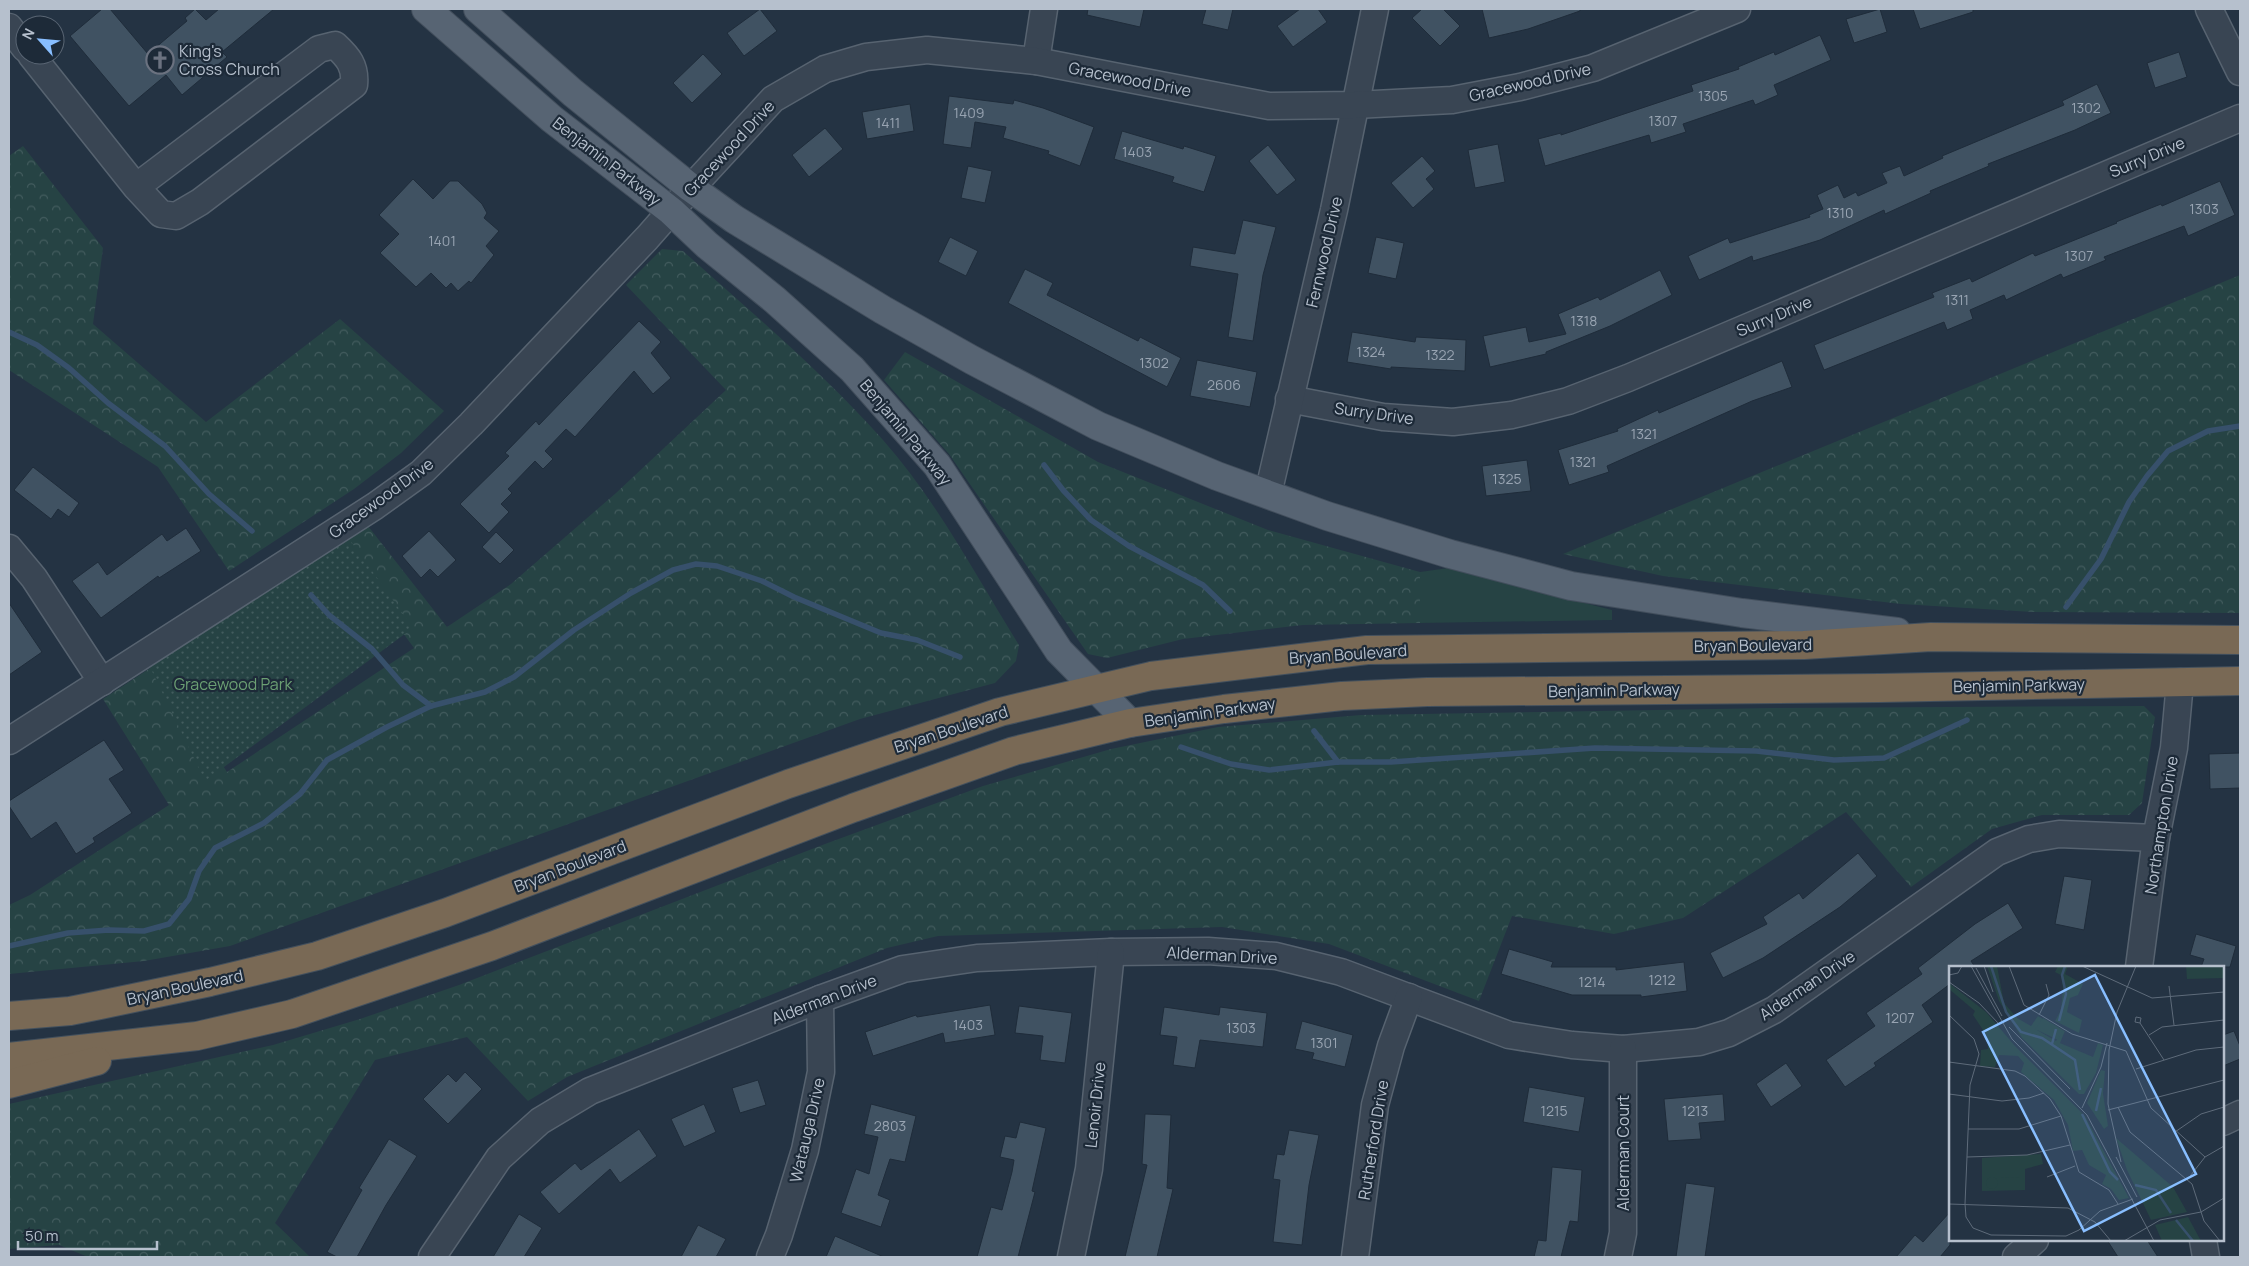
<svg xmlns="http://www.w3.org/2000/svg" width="2249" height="1266" viewBox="0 0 2249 1266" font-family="Manrope,sans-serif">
	<defs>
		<pattern id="forest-crowns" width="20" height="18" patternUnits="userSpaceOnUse" patternTransform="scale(1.25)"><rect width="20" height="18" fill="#264344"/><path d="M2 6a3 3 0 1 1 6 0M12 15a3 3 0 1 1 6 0" fill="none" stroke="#435c5e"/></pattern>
		<pattern id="park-dots" width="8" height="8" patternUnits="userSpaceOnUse" patternTransform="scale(1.25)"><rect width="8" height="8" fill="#264344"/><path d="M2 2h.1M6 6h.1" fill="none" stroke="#435c5e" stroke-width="1.8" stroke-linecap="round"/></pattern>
	</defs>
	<rect width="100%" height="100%" fill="#243343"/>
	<!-- green -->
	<path fill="#264344" d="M1448,568L1612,610V620L1420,623V572Z"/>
	<!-- forest -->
	<g fill="url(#forest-crowns)">
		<path d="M23,146L103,248L93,324L206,422L340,319L444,411L401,453L354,489L229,571L158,467L9,370V156Z"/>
		<path d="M662,249L683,251C751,312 822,371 883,440C937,501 976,576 1019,645L1016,661L995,683L860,719L230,946L144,961L9,974V905L30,895L169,805L103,699L158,663L227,772L414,648L338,545L368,526L447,627L511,584L616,493L726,390L626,285Z"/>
		<path d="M2240,275V613L2033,612L1901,604L1663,576L1563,554Z"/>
		<path d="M905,352L1098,462L1268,530L1420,572V623L1303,625L1183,639L1107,658L1088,654L949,454L884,380Z"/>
		<path d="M2144,706L2155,717L2142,803L2129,815H2042L1992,829L1911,887L1846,812L1683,918L1614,934L1512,916L1479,1001L1329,944L1222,927L938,936L887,948L567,1077L528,1101L467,1037L375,1060L275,1223L310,1257H88L59,1245L9,1249V1104L273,1045L360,1019L459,985L825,844L983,786L1111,749L1218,727L1361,715L1774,708Z"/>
	</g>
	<!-- park -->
	<path fill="url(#park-dots)" d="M347,536L413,628L205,781L149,665Z"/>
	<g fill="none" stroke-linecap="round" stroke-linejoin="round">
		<!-- stream -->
		<g stroke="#37506b" stroke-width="5.5">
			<path d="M9,332L37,345L69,368L108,403L165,446L209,494L252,531"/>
			<path d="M1044,465L1063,490L1091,520L1129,546L1203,585L1230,611"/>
			<path d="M311,595L329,615L372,649L403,685L431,706"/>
			<path d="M2066,607L2101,559L2129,502L2147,476L2168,451L2208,431L2240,426"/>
			<path d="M1314,731L1338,762"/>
			<path d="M1181,747L1231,764L1269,770L1338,762H1391L1595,748L1756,751L1834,760L1884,758L1967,720"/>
			<path d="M9,946L68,933L109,930L144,931L169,924L189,899L199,871L215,848L264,823L300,794L327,760L387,727L431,706L485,692L514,677L574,630L631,593L673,570L696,564L717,566L762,581L794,597L881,633L917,640L960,657"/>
		</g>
	</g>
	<!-- building -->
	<g fill="#405262" stroke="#1f2c3a">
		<path d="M102,9H110L148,54L187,21L185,18L195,9L206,20L219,9H274L222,52L227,57L182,95L166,75L129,106L70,36Z"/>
		<path d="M760,9L777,31L744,56L727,33Z"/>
		<path d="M1088,9H1144L1140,27L1087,15Z"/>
		<path d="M1206,9H1233L1228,30L1202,24Z"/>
		<path d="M1300,9H1318L1327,22L1293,47L1277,26Z"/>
		<path d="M1422,9H1443L1460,26L1440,46L1412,18Z"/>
		<path d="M1482,9H1580V11L1528,29L1489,38Z"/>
		<path d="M1880,9L1887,32L1854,43L1846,19Z"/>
		<path d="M1913,9H1973V12L1920,29Z"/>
		<path d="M1820,35L1831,60L1774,85L1778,95L1755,105L1753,100L1683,124L1686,132L1651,143L1649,135L1545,166L1538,139L1561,133V135L1693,91L1691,85L1739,69L1738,67L1774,52L1775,55Z"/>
		<path d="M2179,52L2187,77L2155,88L2147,63Z"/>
		<path d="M703,54L722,74L692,103L673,83Z"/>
		<path d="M2097,84L2111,113L2075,130L1988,164L1989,166L1930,191L1931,193L1885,214L1884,210L1820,240L1753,261L1752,256L1699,280L1688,256L1728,238L1730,243L1810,217L1809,215L1823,209L1817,195L1838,185L1844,198L1856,192L1858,196L1887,183L1882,173L1900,166L1904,176L1943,158L1942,156L2064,105L2062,101Z"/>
		<path d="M949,96L1013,104L1014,100L1043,108L1094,127L1080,166L1048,154L1049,151L1003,138L1006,127L975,122L971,148L943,144Z"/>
		<path d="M910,104L914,131L867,139L862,112Z"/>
		<path d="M825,128L843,149L809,177L792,155Z"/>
		<path d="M1122,131L1183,149L1184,146L1216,156L1204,192L1172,182L1174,177L1114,159Z"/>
		<path d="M1498,144L1505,182L1475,188L1468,150Z"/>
		<path d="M1268,145L1296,180L1277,195L1249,161Z"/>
		<path d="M1422,156L1435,171L1426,179L1434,189L1413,208L1391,183Z"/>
		<path d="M968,166L992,171L985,203L961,198Z"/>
		<path d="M413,179L433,199L450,181H458L482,204L487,213L484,218L499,231L486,246L494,255L471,283L469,281L458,291L451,283L446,288L431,273L416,287L380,253L399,234L379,215Z"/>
		<path d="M2220,181L2235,215L2188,236L2184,226L2104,257L2106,260L2063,278L2061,274L2006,300L2004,295L1970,310L1973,319L1947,330L1944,322L1824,370L1814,345L1934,297L1932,293L1970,278L1972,282L2033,253L2035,256L2117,223L2116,222L2161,204L2162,206Z"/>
		<path d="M1243,220L1276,227L1263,275L1253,341L1228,337L1238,274L1190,266L1193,247L1235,254Z"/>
		<path d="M950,237L978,251L966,276L938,262Z"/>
		<path d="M1376,237L1404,243L1396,279L1368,273Z"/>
		<path d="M1025,269L1053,283L1047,295L1138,341L1140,337L1181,358L1167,387L1008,303Z"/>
		<path d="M1660,270L1672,295L1610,326L1546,352V354L1490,367L1483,336L1526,327L1529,342L1566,334L1558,314L1598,297L1600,300Z"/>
		<path d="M639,321L661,342L651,353L671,378L653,394L634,371L575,437L566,429L545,451L553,459L543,469L535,461L508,489L512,493L501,504L509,512L489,533L460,504L509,456L505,453L536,421L539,425Z"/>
		<path d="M1352,332L1415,342L1416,337L1466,340L1465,371L1391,367V369L1347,362Z"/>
		<path d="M1197,360L1257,372L1250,407L1190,396Z"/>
		<path d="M1782,361L1792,387L1752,401L1607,466L1609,472L1569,485L1558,450L1618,431L1617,429L1658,410L1659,413Z"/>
		<path d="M1527,460L1531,491L1486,496L1482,466Z"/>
		<path d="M33,467L79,503L69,517L58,509L51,519L14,490Z"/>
		<path d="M186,528L201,551L159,578L158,576L101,618L72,581L98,562L107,575L162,534L167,541Z"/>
		<path d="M429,531L456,560L438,577L430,569L421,578L402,556Z"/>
		<path d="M496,532L514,550L500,564L482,547Z"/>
		<path d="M9,603L42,652L9,675Z"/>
		<path d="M104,740L124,770L109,779L132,813L93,838L95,842L76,854L56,822L31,839L9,806V801Z"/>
		<path d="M2240,753V788L2210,789L2209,754Z"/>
		<path d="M1858,853L1877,876L1840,907L1763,958L1723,978L1710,953L1767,924L1763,917L1799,893L1803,899Z"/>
		<path d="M2064,876L2092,880L2084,930L2055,924Z"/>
		<path d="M2008,903L2023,928L1971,961L1975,967H1950V984L1922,1005L1933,1022L1874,1063L1876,1066L1845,1087L1826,1060L1875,1026L1866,1013L1922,974L1918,968L1975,924Z"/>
		<path d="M2196,934L2236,946L2230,967H2201L2204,959L2190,955Z"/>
		<path d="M1509,949L1553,962L1551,967H1616V970L1684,962L1687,991L1641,997V995H1572L1501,974Z"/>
		<path d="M990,1005L995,1035L945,1043L943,1033L873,1056L865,1032L916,1015L917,1017Z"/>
		<path d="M1019,1006L1072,1013L1065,1063L1040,1060L1043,1036L1015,1033Z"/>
		<path d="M1164,1007L1219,1015L1220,1007L1267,1013L1263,1047L1200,1040L1195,1068L1173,1065L1177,1037L1160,1035Z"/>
		<path d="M1302,1021L1353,1035L1345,1067L1312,1059L1314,1053L1295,1049Z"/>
		<path d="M2234,1031L2240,1046V1059L2223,1066V1035Z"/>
		<path d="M1786,1063L1802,1086L1771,1107L1756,1084Z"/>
		<path d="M465,1072L482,1089L448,1124L423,1099L448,1074L456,1082Z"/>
		<path d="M758,1080L766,1105L740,1113L732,1088Z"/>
		<path d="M1529,1087L1585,1097L1579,1132L1523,1122Z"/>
		<path d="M1723,1094L1725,1121L1699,1123L1701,1139L1668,1141L1664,1099Z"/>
		<path d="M704,1104L716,1132L684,1147L671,1119Z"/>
		<path d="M871,1104L916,1116L905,1162L890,1159L878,1195L890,1200L881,1227L841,1213L856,1169L869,1174L878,1137L864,1134Z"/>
		<path d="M1145,1114L1171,1115L1167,1188L1173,1189L1157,1257H1125L1147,1165L1142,1164Z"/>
		<path d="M1020,1122L1046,1128L1032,1191L1035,1192L1018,1257H977L991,1207L1002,1210L1012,1172L1014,1160L1000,1157L1005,1136L1016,1138Z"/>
		<path d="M639,1129L657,1156L620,1183L610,1169L559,1214L540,1192L575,1163L581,1170Z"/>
		<path d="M1289,1130L1319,1135L1309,1185L1302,1245L1273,1242L1280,1180L1273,1179L1277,1154L1284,1155Z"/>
		<path d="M389,1139L417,1156L386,1205L357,1257H337L327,1252L362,1190L359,1188Z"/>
		<path d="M1552,1167L1582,1170L1578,1222L1570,1221L1561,1257H1534L1538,1240L1546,1241Z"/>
		<path d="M1686,1183L1715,1187L1705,1257H1676Z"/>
		<path d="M1950,1212V1245L1940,1257H1896L1915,1235L1923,1242Z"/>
		<path d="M519,1214L542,1228L524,1257H493Z"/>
		<path d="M698,1225L726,1239L716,1257H681Z"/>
		<path d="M835,1236L884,1257H826Z"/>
		<path d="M2107,1240H2147L2158,1257H2118Z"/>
	</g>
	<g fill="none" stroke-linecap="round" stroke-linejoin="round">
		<!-- minor casing -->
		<g stroke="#576370" stroke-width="29">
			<g id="minor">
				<path d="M2209,9L2240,72"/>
				<path d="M9,27L25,48"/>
				<path d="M31,55L136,187L161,214L176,216L200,202L354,85C356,66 348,57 335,45L319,49L136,187"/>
				<path d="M1036,61L1044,9"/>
				<path d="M1289,399L1383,417L1453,422L1512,415L1568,401L1628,378L2240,118"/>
				<path d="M1268,494L1334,210L1375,9"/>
				<path d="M9,548L34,578L102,682"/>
				<path d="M9,741L375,506L421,473L471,424L647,238L691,188L773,99L825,69L866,57L927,50L1036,61L1269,106L1355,105L1452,100L1520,87L1593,68L1737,9"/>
				<path d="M2139,967L2156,838L2174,748L2180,682"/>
				<path d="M2223,1122L2240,1114"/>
				<path d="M2203,1240L2206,1257"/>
				<path d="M432,1257L499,1158L540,1121L590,1091L820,999L903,969L977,958L1111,952L1208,951L1276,956L1341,972L1509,1035L1572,1045L1623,1049L1699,1042L1729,1033L1774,1010L1997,852L2029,839L2059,834L2156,838"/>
				<path d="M770,1257L779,1235L805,1150L821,1072L820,999"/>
				<path d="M1071,1257L1089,1169L1111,952"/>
				<path d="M1355,1257L1375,1105L1391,1046L1409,997"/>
				<path d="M1618,1257L1623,1233V1049"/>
				<path d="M2016,1257L2035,1240"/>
			</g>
		</g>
		<!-- major casing -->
		<g stroke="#424e5c" stroke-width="30">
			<g id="major">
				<path d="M426,9L552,119L671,211L707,245L775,300L852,369L937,465L1059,651L1130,723"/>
				<path d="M478,9L573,93L691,188L734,219L883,310L972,360L1098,426L1217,476L1327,516L1450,554L1571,586L1742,613L1897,632"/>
			</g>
		</g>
		<!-- highway casing -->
		<g stroke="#43505d" stroke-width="30">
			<g id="highway">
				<path d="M9,1016L70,1011L100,1005L210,982L317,956L445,913L788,784L1000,712L1151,676L1367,650L1804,645L1931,637L2240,640"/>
				<path d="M9,1057L197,1036L292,1014L492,946L853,808L1014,751L1130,723L1224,709L1342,696L1427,692L1879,688L2240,681"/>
				<path d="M9,1084L97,1061"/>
			</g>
		</g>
		<!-- minor -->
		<use href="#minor" stroke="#394553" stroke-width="26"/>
		<!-- major -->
		<use href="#major" stroke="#576473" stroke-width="28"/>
		<!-- highway -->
		<use href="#highway" stroke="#796955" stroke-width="28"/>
	</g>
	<!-- icons -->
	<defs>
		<g id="church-ring" transform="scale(1.4375)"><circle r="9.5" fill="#1d2a38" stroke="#6b7280" stroke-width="1.5"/><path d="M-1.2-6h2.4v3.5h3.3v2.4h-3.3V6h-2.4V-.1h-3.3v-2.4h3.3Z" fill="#6b7280"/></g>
	</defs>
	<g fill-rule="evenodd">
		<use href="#church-ring" x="160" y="60"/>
	</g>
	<g text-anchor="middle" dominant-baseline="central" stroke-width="4.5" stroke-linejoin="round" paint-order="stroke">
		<!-- number labels -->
		<g font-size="14" fill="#98a4b2">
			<text x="1713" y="95">1305</text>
			<text x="2086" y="107">1302</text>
			<text x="969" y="112">1409</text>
			<text x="1663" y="120">1307</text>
			<text x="888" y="122">1411</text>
			<text x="1137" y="151">1403</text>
			<text x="2204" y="208">1303</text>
			<text x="1840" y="212">1310</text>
			<text x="442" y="240">1401</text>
			<text x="2079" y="255">1307</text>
			<text x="1957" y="299">1311</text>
			<text x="1584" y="320">1318</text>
			<text x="1371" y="351">1324</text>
			<text x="1440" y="354">1322</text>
			<text x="1154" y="362">1302</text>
			<text x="1224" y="384">2606</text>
			<text x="1644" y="433">1321</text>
			<text x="1583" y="461">1321</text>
			<text x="1507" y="478">1325</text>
			<text x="1662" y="979">1212</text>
			<text x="1592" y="981">1214</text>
			<text x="1900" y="1017">1207</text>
			<text x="968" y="1024">1403</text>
			<text x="1241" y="1027">1303</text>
			<text x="1324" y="1042">1301</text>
			<text x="1554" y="1110">1215</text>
			<text x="1695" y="1110">1213</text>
			<text x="890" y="1125">2803</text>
		</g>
		<!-- poi labels -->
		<g font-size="16" fill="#b6c0cd" stroke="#1d2a38" text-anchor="start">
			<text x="179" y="51">King's<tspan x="179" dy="18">Cross Church</tspan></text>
		</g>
		<!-- street labels -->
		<g font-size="16" fill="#b6c0cd" stroke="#1d2a38">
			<text transform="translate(1130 79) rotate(11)">Gracewood Drive</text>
			<text transform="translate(1530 82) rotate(-13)">Gracewood Drive</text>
			<text transform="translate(729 148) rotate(-47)">Gracewood Drive</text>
			<text transform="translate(2147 157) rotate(-23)">Surry Drive</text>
			<text transform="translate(607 161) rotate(38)">Benjamin Parkway</text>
			<text transform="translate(1324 252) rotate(-77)">Fernwood Drive</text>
			<text transform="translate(1774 316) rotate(-23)">Surry Drive</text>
			<text transform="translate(1374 413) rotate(8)">Surry Drive</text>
			<text transform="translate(906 432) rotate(50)">Benjamin Parkway</text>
			<text transform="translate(381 498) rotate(-36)">Gracewood Drive</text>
			<text transform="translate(1753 645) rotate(-1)">Bryan Boulevard</text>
			<text transform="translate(1348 654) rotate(-4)">Bryan Boulevard</text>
			<text transform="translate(2019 685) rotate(-1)">Benjamin Parkway</text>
			<text transform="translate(1614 690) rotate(-1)">Benjamin Parkway</text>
			<text transform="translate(1210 712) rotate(-8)">Benjamin Parkway</text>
			<text transform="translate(951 729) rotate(-18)">Bryan Boulevard</text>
			<text transform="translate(2161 825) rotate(-81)">Northampton Drive</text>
			<text transform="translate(570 866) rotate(-21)">Bryan Boulevard</text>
			<text transform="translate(1222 955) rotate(3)">Alderman Drive</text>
			<text transform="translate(1807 985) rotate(-34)">Alderman Drive</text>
			<text transform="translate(185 987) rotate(-12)">Bryan Boulevard</text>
			<text transform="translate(824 999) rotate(-21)">Alderman Drive</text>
			<text transform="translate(1095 1105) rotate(-84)">Lenoir Drive</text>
			<text transform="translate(807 1130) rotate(-77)">Watauga Drive</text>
			<text transform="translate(1373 1140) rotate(-81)">Rutherford Drive</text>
			<text transform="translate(1623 1153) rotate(-90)">Alderman Court</text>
		</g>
		<!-- park labels -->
		<g font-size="16" fill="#6b9f73" stroke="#1d2a38">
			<text x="233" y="684">Gracewood Park</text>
		</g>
	</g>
	<!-- overview -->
	<g transform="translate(1949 966)">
		<rect width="275" height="275" fill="#243343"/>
		<path d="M92,188L94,198L76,203V224L33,225V192Z" fill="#264344"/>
		<path d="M38,0H48L55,37L68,52L82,60L89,50L94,53L88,64L107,75L113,64L116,65L111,77L144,91L149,77L154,79L147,107L135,128H130L73,72L50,35ZM109,0H119L116,8L134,18L129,29L121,32L118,46L133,54L130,67L106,55L112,44L114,23L112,9L106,6ZM237,0L275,1V12L238,13ZM0,17L37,46L66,80L136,150L180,232L170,234L162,223L153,218L157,209L140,199L133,184L124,185L119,159L105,134L72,106L75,97L69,90L50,89L46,101L31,100L32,84L39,83L38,70L24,49L26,45L0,23ZM152,104L156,105L154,127L159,160L155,163L138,137ZM167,172L224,221L238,246L202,254L178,204ZM239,251L252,275H213L206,259Z" fill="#264344"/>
		<path d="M94,52L114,64L109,74L86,63ZM37 217a6 6 0 1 1 12 0a6 6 0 1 1-12 0ZM51,211L72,212V222H51Z" fill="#264344"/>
		<path fill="none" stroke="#37506b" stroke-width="2.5" d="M42,0L57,46L72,66L93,72L126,94L131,124M110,55L117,28L113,9L116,0M103,78L107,63M147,145L152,122M133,148L161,206L169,214M186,219L207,224L222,247M227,254L244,275"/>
		<path fill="none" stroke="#5e6b7a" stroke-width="1" d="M22,0L63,73L138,149L205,275M35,0L44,26M60,0L75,39L123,68L177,85L202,142L256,191M133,0L203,32L275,26M27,2L53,50M0,9L9,7L13,0M0,16L30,37L50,58M220,20L225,59M0,49L25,73L30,88L21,119L16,238L17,251L24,262L42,269L117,270L130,264L151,245L184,233M90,49L100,29L97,18M191,57L186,56L187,51L192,52L191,57L215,94M60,61L121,123M200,69L213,61L275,54M0,96L66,105L76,110L101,133L112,150L130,206L160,224L169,238M187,103L247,84L275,81M0,128L53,135L80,132L95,127M169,141L181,166L243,218L255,255L271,275M133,142L152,101L158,77M159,144L275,114M19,163H70L112,150M226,166L252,148L275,141M18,191L78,189L121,179M167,191L188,231M172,196L159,138L160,84L168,46L187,0M98,211L126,200M238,214L256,191L275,180M0,238L119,242L146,256L162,275M175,275L211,254L252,246L275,232"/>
		<path fill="#88beff" fill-opacity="0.15" stroke="#88beff" stroke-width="2.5" d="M146,9L247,208L135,265L34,66Z"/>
		<rect width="275" height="275" fill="none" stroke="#b6c0cd" stroke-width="2.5"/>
	</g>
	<!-- border -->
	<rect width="2249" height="1266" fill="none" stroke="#b6c0cd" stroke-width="20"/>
	<!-- north arrow -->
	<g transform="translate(40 40) rotate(297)"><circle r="24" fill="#1d2a38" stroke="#5a6674"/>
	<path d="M0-4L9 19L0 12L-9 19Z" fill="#88beff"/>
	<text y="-8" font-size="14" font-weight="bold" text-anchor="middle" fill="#b6c0cd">N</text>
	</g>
	<!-- scale -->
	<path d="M18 1241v8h139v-8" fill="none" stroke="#b6c0cd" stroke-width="2.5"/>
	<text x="25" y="1241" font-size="15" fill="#b6c0cd" stroke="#1d2a38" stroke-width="4" paint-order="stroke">50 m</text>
</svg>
